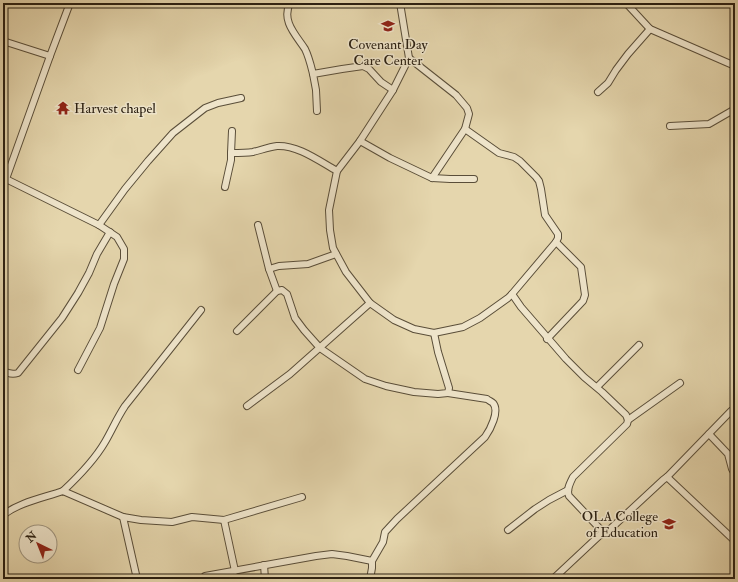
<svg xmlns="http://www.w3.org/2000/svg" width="738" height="582" viewBox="0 0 738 582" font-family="'IM FELL Double Pica',serif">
	<rect width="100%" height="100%" fill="#e5d6ad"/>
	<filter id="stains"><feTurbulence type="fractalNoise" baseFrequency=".005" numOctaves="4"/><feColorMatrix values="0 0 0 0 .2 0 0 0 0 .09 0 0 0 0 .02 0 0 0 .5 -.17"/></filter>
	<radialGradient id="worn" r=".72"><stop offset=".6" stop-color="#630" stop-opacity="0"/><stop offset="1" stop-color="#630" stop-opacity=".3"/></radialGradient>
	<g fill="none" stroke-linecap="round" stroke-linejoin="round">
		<!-- street casing -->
		<g stroke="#5a4e39" stroke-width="8">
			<g id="street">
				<path d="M290,3C281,21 296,35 305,49C309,57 311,66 313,74"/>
				<path d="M400,3L409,58L393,90L360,141L337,171L329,210L330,230L333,248L346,272L370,303L394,320L414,329L434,333L463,327L480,318L508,298L512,294L556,242L581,267L585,295L583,301L547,339"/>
				<path d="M626,3L650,29L735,66"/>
				<path d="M3,41L50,56"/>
				<path d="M409,58L456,95L467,108L469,114L465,129L432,178"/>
				<path d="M598,92L608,83L616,70L628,54L650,29"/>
				<path d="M317,111L316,90L313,74L342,69L363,66L369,69L381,82L393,90"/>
				<path d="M670,126L709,124L735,109"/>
				<path d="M465,129L499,153L514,157L520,161L536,177L539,181L541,189L545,215L558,234V238L556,242"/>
				<path d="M232,131L231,153C238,153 246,153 253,152C261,150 269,147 277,146C298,145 319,161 337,171"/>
				<path d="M360,141L390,158L432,178L450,179H474"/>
				<path d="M6,179L99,225L117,237L124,249V259L114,284L100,328L78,370"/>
				<path d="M3,183L6,179L50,56L70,3"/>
				<path d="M225,187L231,160V153"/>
				<path d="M99,225L125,189L148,161L173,133L205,108L218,103L241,98"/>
				<path d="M258,225L269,269L277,291"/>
				<path d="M269,269L279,266L308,264L336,254"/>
				<path d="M512,294L521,307L566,359L584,377L602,392L626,415L628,420L627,424L573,477C570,483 566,490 569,496L603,532L600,535"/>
				<path d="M237,331L277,291L282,290L287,294L295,318L304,330L320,348L365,379L386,386L414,392L438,394L448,393L449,388L438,352L434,333"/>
				<path d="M3,370C8,374 12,375 18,373L62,318L78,293L89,273L97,254L110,232"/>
				<path d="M597,387L639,345"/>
				<path d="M247,406L290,374L370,303"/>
				<path d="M628,420L680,383"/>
				<path d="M709,434L728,454L732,469L735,474"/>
				<path d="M667,477L735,541"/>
				<path d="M63,491C79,476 94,461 105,442C112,430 117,418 125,406L201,310"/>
				<path d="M3,515C20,502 43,498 63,491L123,517L141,520L172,522L192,517L224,520L302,497"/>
				<path d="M123,517L137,579"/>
				<path d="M224,520L235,571"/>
				<path d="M508,530L535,509L549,500L568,490"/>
				<path d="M264,565L265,579"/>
				<path d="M205,576L316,556L332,554L347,556L372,561L383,542L385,532L397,519L485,437C490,430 500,411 493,403C492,402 488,400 487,399L448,393"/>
				<path d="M370,579L372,568V561"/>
				<path d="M553,579L600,535L607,532L663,480L667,477L731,411"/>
			</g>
		</g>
		<!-- street -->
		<use href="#street" stroke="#eee4ca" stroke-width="6"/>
	</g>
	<!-- icons -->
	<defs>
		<g id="school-bare" transform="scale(1.08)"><path d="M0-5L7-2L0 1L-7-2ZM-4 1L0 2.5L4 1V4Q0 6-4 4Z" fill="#8f2418" stroke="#eee4ca" stroke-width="2.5" paint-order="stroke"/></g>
		<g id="temple-bare" transform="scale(1.08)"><path d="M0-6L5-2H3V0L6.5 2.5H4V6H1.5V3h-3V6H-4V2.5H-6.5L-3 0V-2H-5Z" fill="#8f2418" stroke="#eee4ca" stroke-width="2.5" paint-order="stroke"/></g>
		<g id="university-bare" transform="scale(1.08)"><path d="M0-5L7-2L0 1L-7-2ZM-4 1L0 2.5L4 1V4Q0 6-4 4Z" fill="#8f2418" stroke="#eee4ca" stroke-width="2.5" paint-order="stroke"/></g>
	</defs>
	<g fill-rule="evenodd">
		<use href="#school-bare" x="388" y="26"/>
		<use href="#temple-bare" x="63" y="108"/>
		<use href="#university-bare" x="669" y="524"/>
	</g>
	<g text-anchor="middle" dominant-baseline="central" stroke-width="3" stroke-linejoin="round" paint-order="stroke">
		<!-- poi labels -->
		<g font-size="14" fill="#2b2012" stroke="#eee4ca">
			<text x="388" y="44">Covenant Day<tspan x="388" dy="16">Care Center</tspan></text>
			<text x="74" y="108" text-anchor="start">Harvest chapel</text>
			<text x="658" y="516" text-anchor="end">OLA College<tspan x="658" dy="16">of Education</tspan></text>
		</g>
	</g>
	<!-- margin -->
	<rect width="738" height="582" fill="none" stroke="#e5d6ad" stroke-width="16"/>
	<rect x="4" y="4" width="730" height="574" fill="none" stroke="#2b2012" stroke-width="2"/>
	<rect x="8" y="8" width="722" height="566" fill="none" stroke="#2b2012"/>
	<!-- north arrow -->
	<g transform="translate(38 544) rotate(317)"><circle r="19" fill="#eee4ca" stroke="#a09680"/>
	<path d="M0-3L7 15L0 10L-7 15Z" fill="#8f2418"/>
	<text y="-6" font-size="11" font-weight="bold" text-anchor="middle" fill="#2b2012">N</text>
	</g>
	<rect width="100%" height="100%" filter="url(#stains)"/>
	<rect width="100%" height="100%" fill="url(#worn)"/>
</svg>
